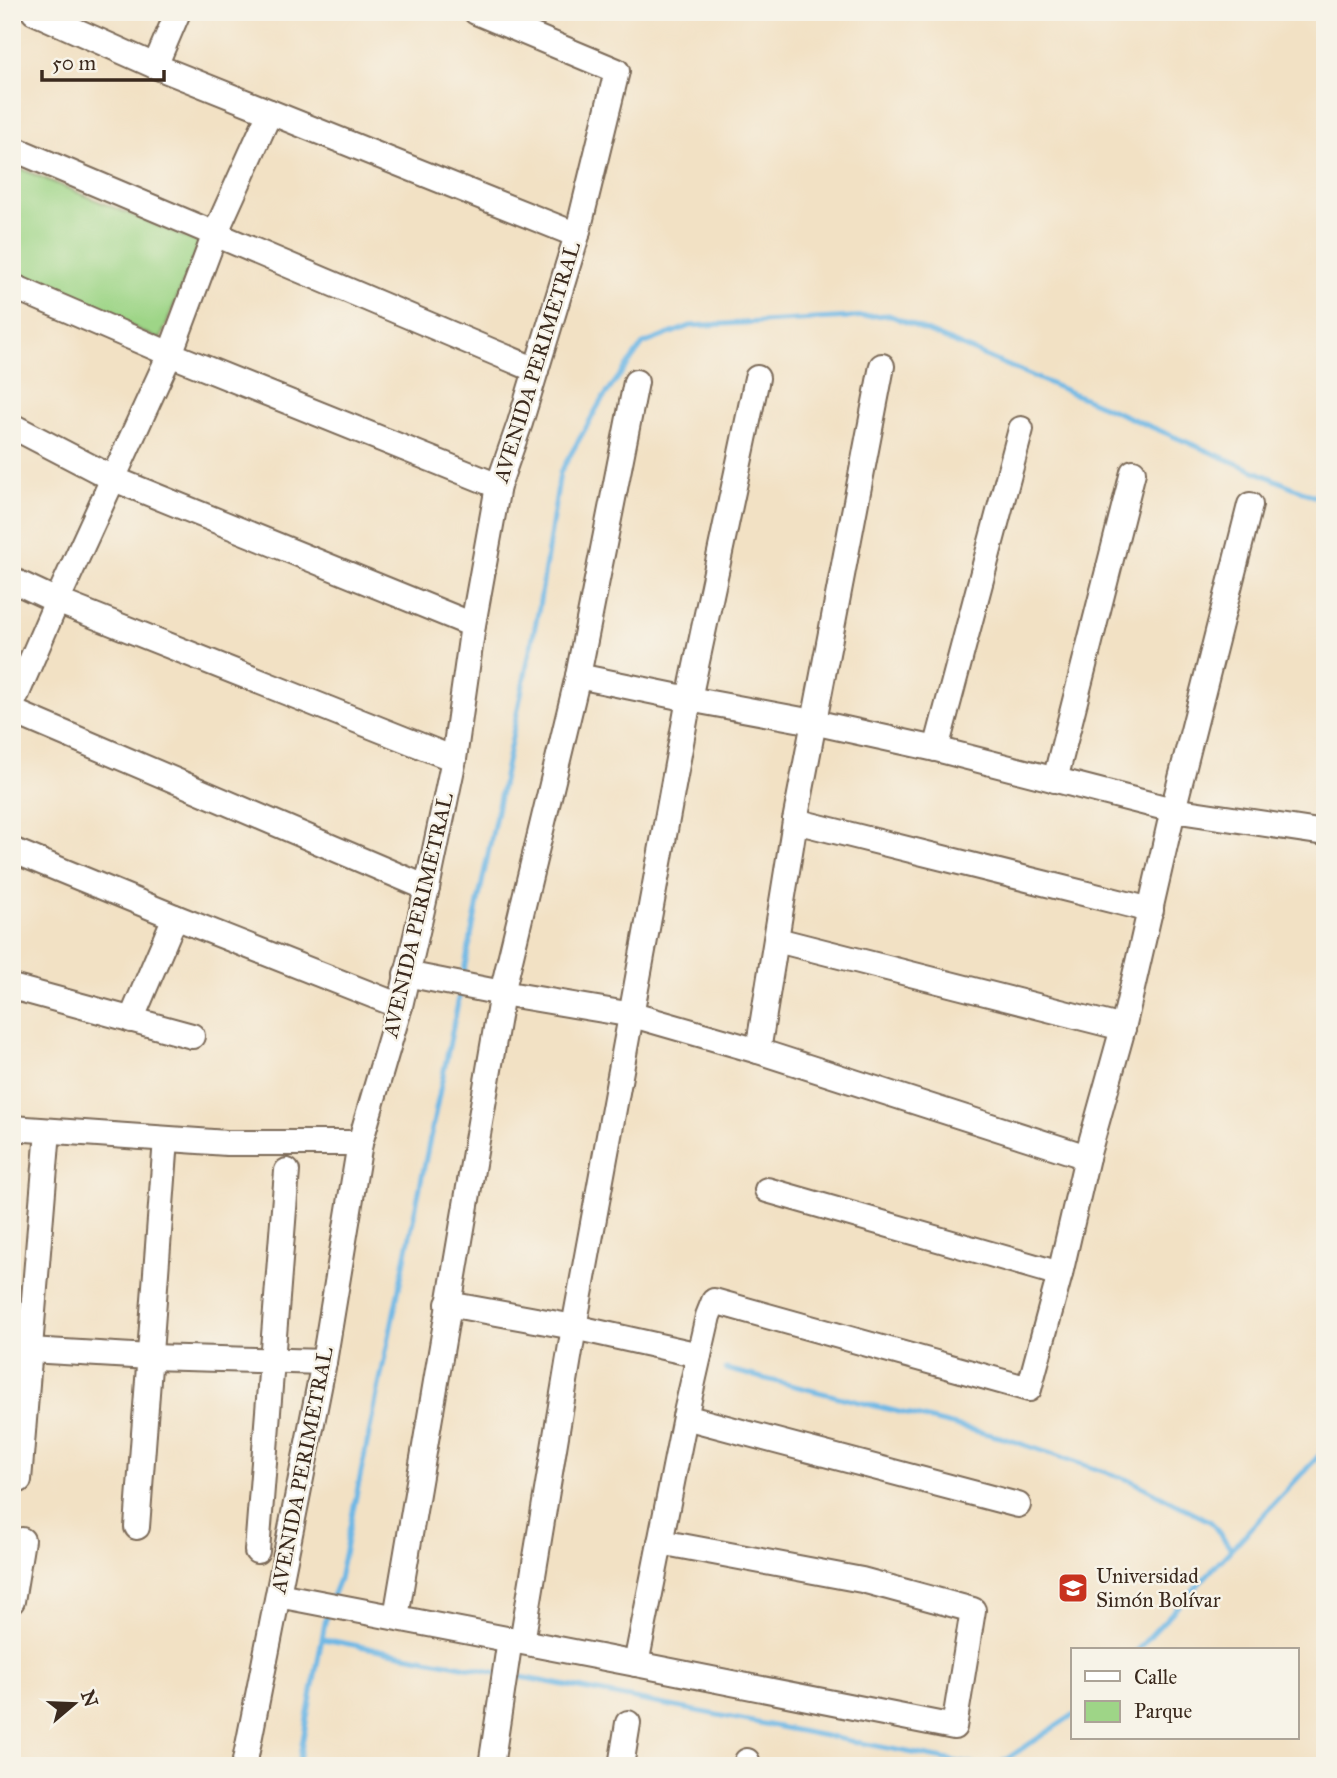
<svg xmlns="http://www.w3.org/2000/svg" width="1337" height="1778" viewBox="0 0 1337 1778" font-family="'IM FELL Great Primer',serif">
	<rect width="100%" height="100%" fill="#f7f3e8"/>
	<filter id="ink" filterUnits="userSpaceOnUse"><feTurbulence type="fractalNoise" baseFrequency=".0143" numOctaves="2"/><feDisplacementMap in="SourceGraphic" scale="14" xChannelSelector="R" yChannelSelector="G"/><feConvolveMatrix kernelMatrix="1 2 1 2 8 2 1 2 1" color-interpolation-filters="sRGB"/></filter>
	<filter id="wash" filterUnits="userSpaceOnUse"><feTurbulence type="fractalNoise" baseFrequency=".00686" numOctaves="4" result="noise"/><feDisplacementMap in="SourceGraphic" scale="28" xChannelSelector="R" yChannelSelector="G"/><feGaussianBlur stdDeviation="1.57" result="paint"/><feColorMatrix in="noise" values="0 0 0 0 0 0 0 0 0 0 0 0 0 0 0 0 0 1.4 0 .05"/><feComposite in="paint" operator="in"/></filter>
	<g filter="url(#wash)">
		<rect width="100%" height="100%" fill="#f2e1c4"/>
		<!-- green -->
		<path fill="#9ed587" stroke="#6c8052" stroke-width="2" d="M12,165L199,243L160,340L12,270Z"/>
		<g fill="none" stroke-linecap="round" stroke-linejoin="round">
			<!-- stream -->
			<g stroke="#6db7e5" stroke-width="5">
				<path d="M462,980L539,607L560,473L601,401L643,344L690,326L889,315L1325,501"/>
				<path d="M726,1369L1004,1438L1132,1481L1211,1522L1231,1549"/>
				<path d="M331,1599L339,1579L460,993"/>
				<path d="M323,1639L498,1673"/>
				<path d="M1137,1650L1325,1449"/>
				<path d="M511,1675L980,1766"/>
				<path d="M298,1766L327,1612"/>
				<path d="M996,1766L1073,1715"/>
			</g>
		</g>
	</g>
	<g filter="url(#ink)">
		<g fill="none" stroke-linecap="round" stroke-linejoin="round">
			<!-- minor casing -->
			<g stroke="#7b6a58" stroke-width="28">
				<g id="minor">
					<path d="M34,12L155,66L577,235"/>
					<path d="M155,66L178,12"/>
					<path d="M12,148L536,370"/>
					<path d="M12,286L170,354L498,486"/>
					<path d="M12,426L114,479L473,625"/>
					<path d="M12,580L57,601L454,759"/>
					<path d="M578,676L689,699L813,722L936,749L1173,810L1325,833"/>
					<path d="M12,705L57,601L170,354L215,234L270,112"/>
					<path d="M12,711L427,888"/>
					<path d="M936,749L1021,429"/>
					<path d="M1055,780L1133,472"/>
					<path d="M795,821L1151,910"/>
					<path d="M12,850L175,917L400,1006"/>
					<path d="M777,940L1123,1028"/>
					<path d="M406,974L502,993L633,1015L758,1051L1087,1157"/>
					<path d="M12,987L192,1036"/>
					<path d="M131,1020L175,917"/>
					<path d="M758,1051L795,821L882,366"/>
					<path d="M12,1128L227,1143H360"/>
					<path d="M767,1190L1060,1274"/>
					<path d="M448,1304L574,1327L699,1355"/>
					<path d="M12,1349L150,1357L324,1362"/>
					<path d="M685,1417L1018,1505"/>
					<path d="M19,1480L48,1131"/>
					<path d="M137,1527L166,1139"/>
					<path d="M257,1551L287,1171"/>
					<path d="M278,1595L636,1664L954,1727L973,1610L862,1580L660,1542"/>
					<path d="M12,1601L22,1540"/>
					<path d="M396,1617L502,993L578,676L636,382"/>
					<path d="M522,1642L574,1327L689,699L757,378"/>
					<path d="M636,1664L685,1417L708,1316L714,1301L1029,1389L1060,1274L1087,1157L1123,1028L1173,810L1250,505"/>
					<path d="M244,1766L324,1362L360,1143L400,1006L427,888L454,759L473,625L498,486L520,423L577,235L617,71L476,12"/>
					<path d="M491,1766L510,1639"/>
					<path d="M621,1766L628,1723"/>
					<path d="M746,1766L747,1761"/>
				</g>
			</g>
			<!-- minor -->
			<use href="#minor" stroke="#fff" stroke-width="24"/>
		</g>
	</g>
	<!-- icons -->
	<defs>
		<g id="university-square" transform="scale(1.575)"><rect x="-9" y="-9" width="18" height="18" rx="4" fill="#c8321e" stroke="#f7f3e8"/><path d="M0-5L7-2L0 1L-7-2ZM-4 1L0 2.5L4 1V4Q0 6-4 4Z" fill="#fff"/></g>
	</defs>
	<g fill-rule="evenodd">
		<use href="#university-square" x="1073" y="1588"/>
	</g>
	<g text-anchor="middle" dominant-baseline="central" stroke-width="5" stroke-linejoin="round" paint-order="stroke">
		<!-- street labels -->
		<g font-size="21" fill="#3b2a1e" stroke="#f7f3e8">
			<text transform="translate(537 362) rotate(-73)">AVENIDA PERIMETRAL</text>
			<text transform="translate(418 915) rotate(-77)">AVENIDA PERIMETRAL</text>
			<text transform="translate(302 1470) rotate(-79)">AVENIDA PERIMETRAL</text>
		</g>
		<!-- poi labels -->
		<g font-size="21" fill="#3b2a1e" stroke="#f7f3e8" text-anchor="start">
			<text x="1096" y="1576">Universidad<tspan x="1096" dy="24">Simón Bolívar</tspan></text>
		</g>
	</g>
	<!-- margin -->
	<rect width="1337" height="1778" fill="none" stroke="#f7f3e8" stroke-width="42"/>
	<!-- legend -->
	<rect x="1071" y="1648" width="228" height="91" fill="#f7f3e8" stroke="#aca397" stroke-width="2"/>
	<rect x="1085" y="1671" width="35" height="10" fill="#ffffff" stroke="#aca397" stroke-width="2"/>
	<text x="1134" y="1684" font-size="21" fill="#3b2a1e">Calle</text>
	<rect x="1085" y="1701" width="35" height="21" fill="#9ed587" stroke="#aca397" stroke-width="2"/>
	<text x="1134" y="1718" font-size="21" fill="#3b2a1e">Parque</text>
	<!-- north arrow -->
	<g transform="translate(74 1704) rotate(71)" stroke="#f7f3e8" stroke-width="5" paint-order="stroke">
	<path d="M0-5L12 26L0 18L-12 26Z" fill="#3b2a1e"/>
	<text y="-10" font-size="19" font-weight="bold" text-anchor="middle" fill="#3b2a1e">N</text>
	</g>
	<!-- scale -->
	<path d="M42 70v10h122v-10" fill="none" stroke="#3b2a1e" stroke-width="3.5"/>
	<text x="52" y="70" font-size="21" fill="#3b2a1e" stroke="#f7f3e8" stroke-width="5" paint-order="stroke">50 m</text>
</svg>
